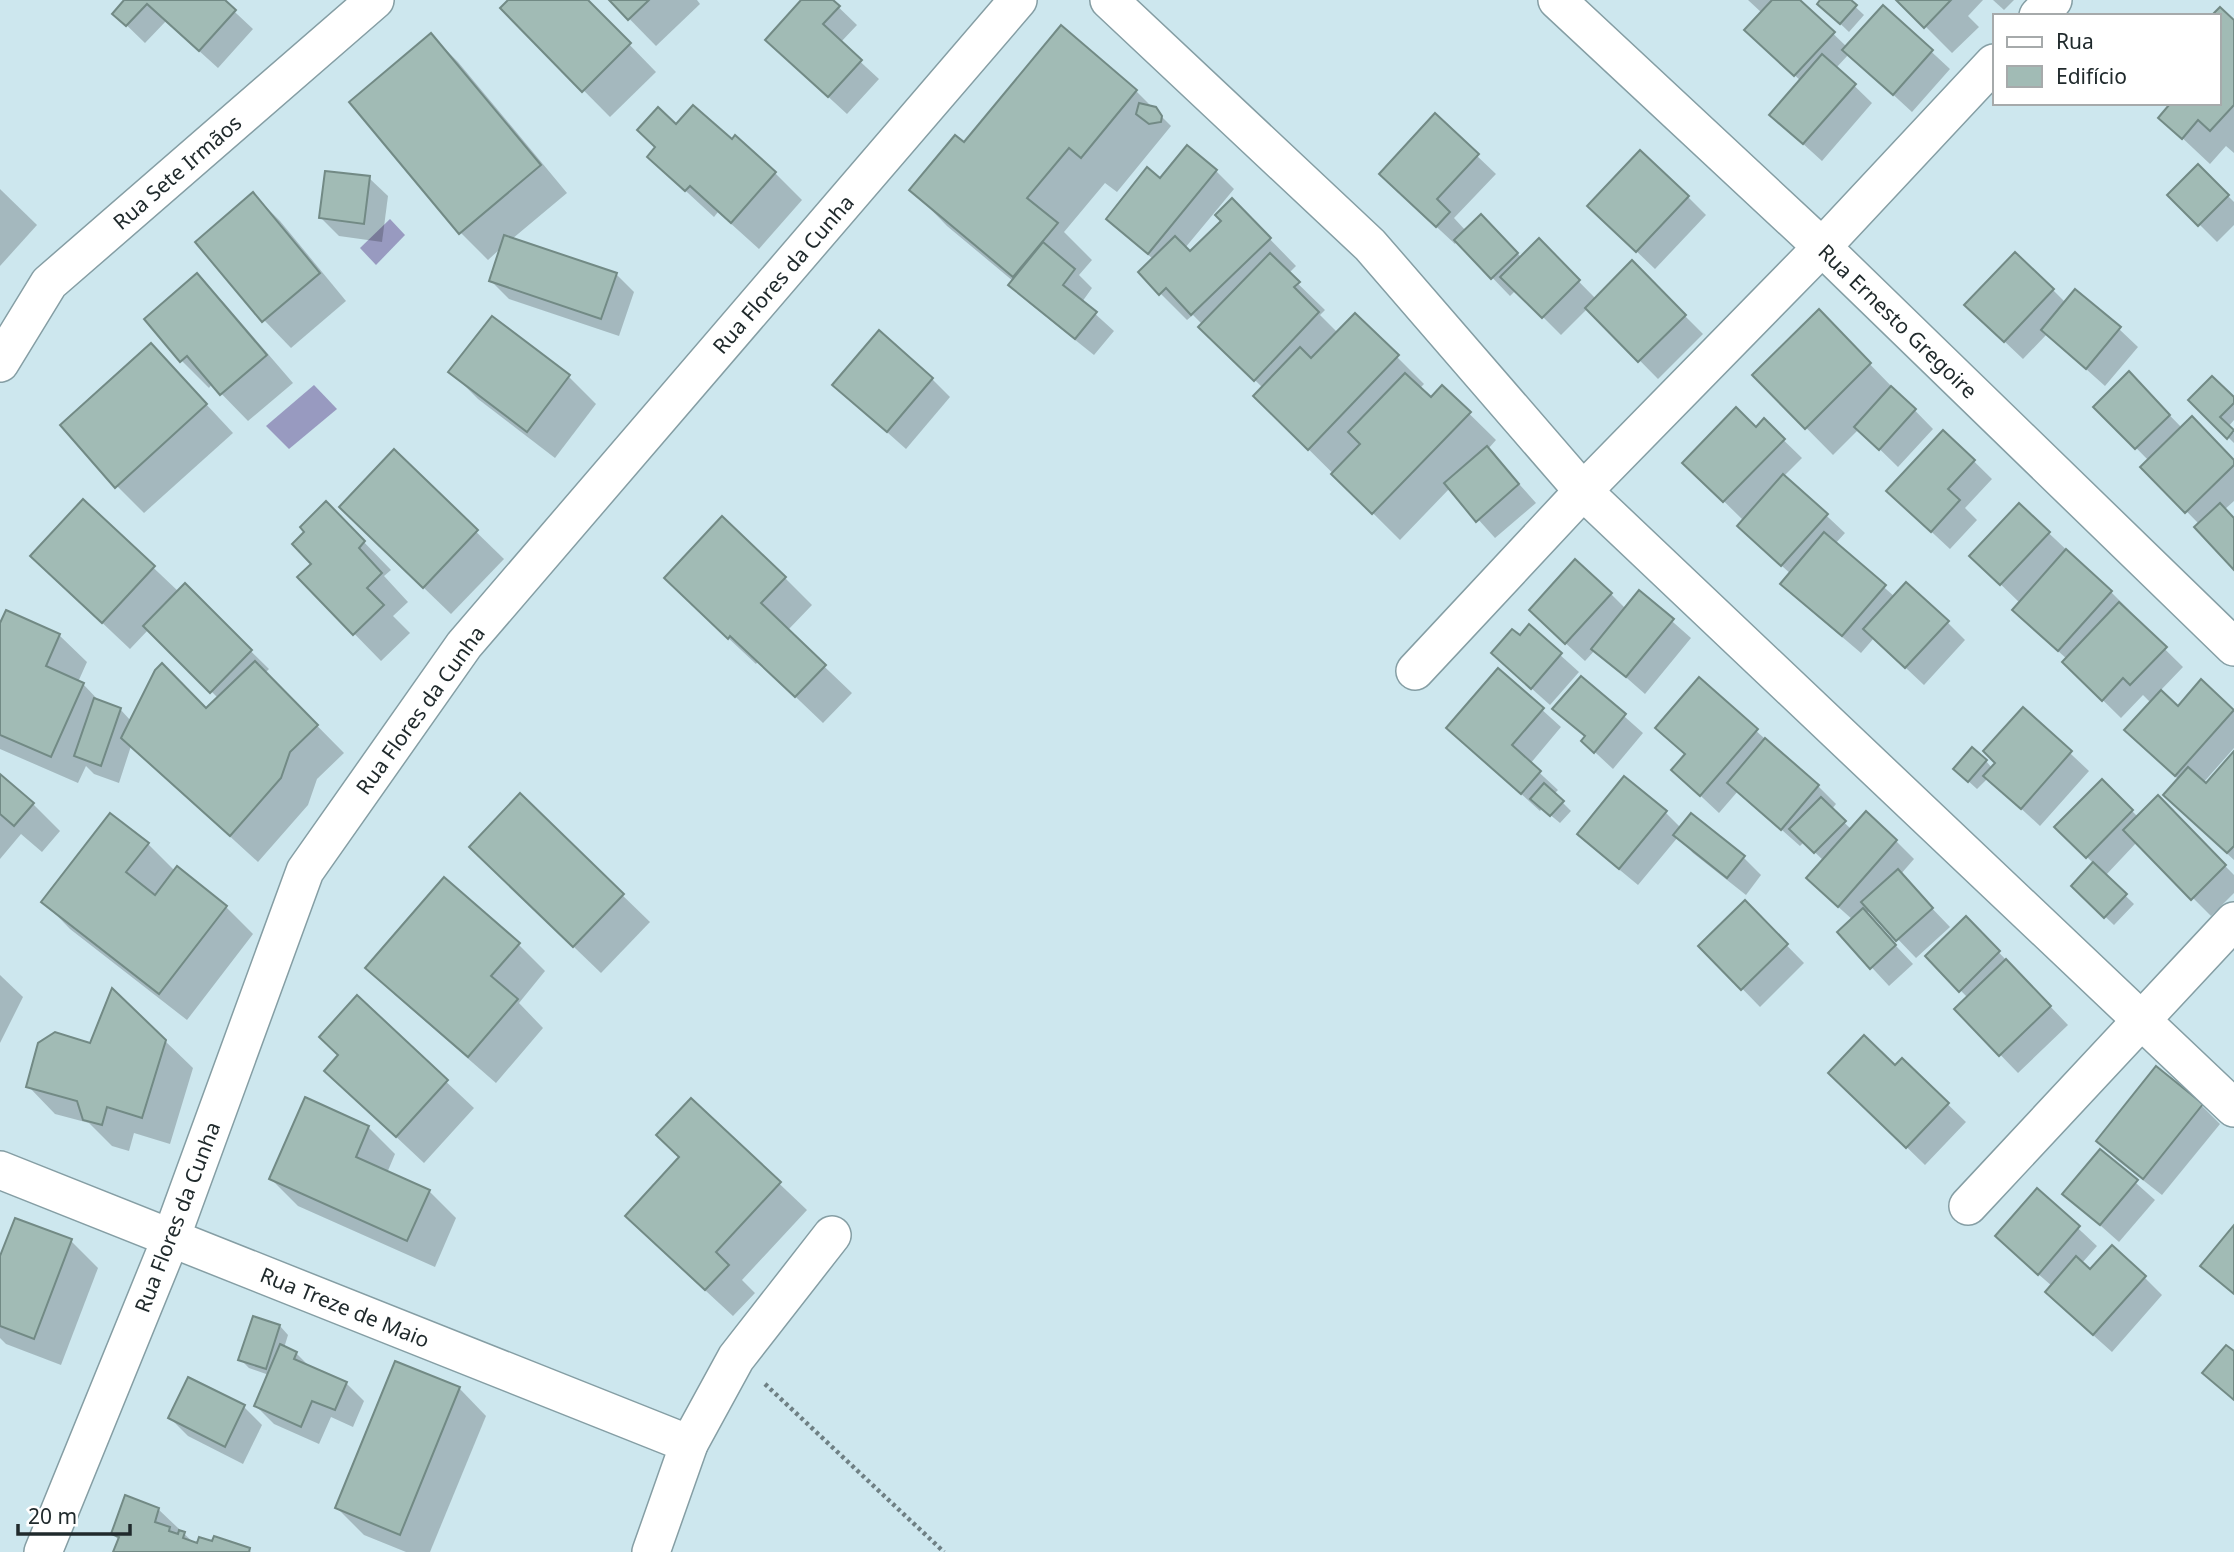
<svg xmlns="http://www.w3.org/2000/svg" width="2234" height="1552" viewBox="0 0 2234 1552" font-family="'Noto Sans',sans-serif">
	<rect width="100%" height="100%" fill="#cde7ee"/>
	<!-- water -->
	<g fill="#989ac0">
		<path d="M390,219L405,235L376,265L360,248Z"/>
		<path d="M314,385L337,409L289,449L266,426Z"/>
	</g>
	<!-- shadow -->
	<g fill="#0003">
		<path d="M126,0H222L253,29L218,68L166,21L145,43L114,13Z"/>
		<path d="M511,0H586L656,72L610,117L502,8Z"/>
		<path d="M611,0H697L700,4L656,46Z"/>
		<path d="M803,0H831L857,25L840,43L879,79L847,114L786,58Z"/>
		<path d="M1748,0H1798L1847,47L1883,7L1950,69L1912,112L1849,54L1836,68L1872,103L1822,161L1771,115L1801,81L1765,48L1762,13Z"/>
		<path d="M1823,0H1848L1864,15L1849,32L1828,12Z"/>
		<path d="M1899,0H1983L1968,16L1979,27L1952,53Z"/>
		<path d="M1993,0H2014L2004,10Z"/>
		<path d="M2220,9L2234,22V153L2226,146L2210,164L2161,118L2218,103Z"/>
		<path d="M431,35L458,62L567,193L512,239L616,274L634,292L619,336L509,299L491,281L501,248L488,260L461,233L351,103Z"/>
		<path d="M1136,91L1171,126L1117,192L1105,183L1064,232L1092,260L1079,275L1092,288L1082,302L1114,331L1094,355L1029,303L1011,285L1013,281L947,226L912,190L964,145Z"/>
		<path d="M1435,116L1496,174L1454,218L1466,231L1481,216L1522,258L1539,241L1596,299L1632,263L1703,334L1658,379L1588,308L1561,335L1516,290L1510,296L1457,241L1455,244L1399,192Z"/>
		<path d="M676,127L732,141L775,173L802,200L759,249L718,212L714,217L649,157Z"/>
		<path d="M2198,166L2234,202V225L2217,242L2170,195Z"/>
		<path d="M1216,171L1234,189L1185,248L1190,253L1223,221L1232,200L1296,266L1288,274L1325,310L1320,315L1338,333L1355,315L1424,384L1419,389L1431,400L1442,387L1496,440L1488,449L1536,503L1495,538L1450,488L1400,540L1255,396L1263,388L1201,327L1203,325L1193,315L1187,320L1160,293L1154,260L1108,219L1160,180Z"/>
		<path d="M369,178L388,196L382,242L339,236L321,218Z"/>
		<path d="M0,189L37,225L0,266Z"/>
		<path d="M253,194L280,221L346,301L291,348L264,320Z"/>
		<path d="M1688,197L1706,215L1655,269L1608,224Z"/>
		<path d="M197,276L224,303L293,383L248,421L212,384L209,388L181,360Z"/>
		<path d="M2053,290L2066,303L2119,329L2138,347L2105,386L2047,334L2023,359L1985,323Z"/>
		<path d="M1819,312L1933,429L1898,467L1859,429L1833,455L1754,375Z"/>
		<path d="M492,318L569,377L596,404L555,458L478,399L451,372Z"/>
		<path d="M151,345L233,433L144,513L117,486Z"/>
		<path d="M932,379L950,397L906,449L834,385Z"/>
		<path d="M2147,392L2182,428L2234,462V501L2224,510L2234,520V567L2199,524L2143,467L2149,461L2096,407Z"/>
		<path d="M2190,400H2234V420L2228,427L2234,433V443Z"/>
		<path d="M1764,421L1802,458L1784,476L1845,533L1835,544L1895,597L1947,622L1965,640L1924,685L1874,638L1861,653L1801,602L1783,584L1791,574L1757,544L1744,521L1685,463L1756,429Z"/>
		<path d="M1944,432L1992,479L1965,508L1977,520L1950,549L1907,509Z"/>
		<path d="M394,452L504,559L451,614L368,534Z"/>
		<path d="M83,501L179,592L185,586L269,669L265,673L344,753L317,779L308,805L258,862L131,746L119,783L94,774L86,766L78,783L0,749V627L59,635L87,662L78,682L83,684L101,703L120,709L131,721L207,710L219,699L149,629L130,649L60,583Z"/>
		<path d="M326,503L391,570L384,576L408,602L393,616L410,633L381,661L299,577L313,564L307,532Z"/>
		<path d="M2019,505L2111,592L2129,610L2127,612L2183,667L2160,691L2178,708L2201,682L2234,711V748L2203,783L2206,785L2234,754V860L2193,822L2179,780L2145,748L2151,703L2143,695L2121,718L2064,662L2067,659L2032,628L2020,603L1990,574Z"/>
		<path d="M785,578L812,605L787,631L852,693L823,723L758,661L756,664L693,605Z"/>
		<path d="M1640,593L1691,638L1645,694L1595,650L1585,661L1549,628L1611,594L1626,609Z"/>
		<path d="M1529,627L1579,672L1550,705L1512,671L1520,637Z"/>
		<path d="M1498,670L1561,727L1530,764L1558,790L1554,794L1571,811L1560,823L1542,808L1540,811L1448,728Z"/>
		<path d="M1581,678L1643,733L1613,769L1583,741L1586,738L1555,709Z"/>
		<path d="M1699,680L1818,786L1836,804L1831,810L1851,829L1896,841L1914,859L1900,875L1950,927L1916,958L1870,910L1866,914L1913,964L1889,986L1839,932L1853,920L1826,896L1824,861L1804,842L1800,846L1738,791L1719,813L1673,770L1686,756L1657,728Z"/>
		<path d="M2023,709L2089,771L2040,826L1988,778L1977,789L1955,769L1986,761L1992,768Z"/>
		<path d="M0,776L33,804L60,831L42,852L21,834L0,859Z"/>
		<path d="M2102,781L2138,817L2158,798L2234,875V893L2211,916L2137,842L2105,876L2134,904L2114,925L2073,886L2094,864L2057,827Z"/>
		<path d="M520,796L650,922L601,973L498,874Z"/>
		<path d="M1665,812L1681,828L1743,857L1761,875L1746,895L1693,853L1678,837L1638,885L1598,852L1580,834Z"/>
		<path d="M148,844L175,871L177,869L226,907L253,934L187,1020L70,929L43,901Z"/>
		<path d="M1745,903L1804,963L1760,1007L1701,946Z"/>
		<path d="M1966,918L2068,1025L2018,1073L1956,1009L1968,998L1927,956Z"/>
		<path d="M518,944L545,971L519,1003L543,1028L496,1083L395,995L368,968Z"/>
		<path d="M0,975L23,997L0,1043Z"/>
		<path d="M357,998L474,1108L424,1163L326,1071L340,1056Z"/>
		<path d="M165,1041L193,1068L170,1144L134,1133L129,1151L112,1146L89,1123L55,1114L28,1086L91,1045Z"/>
		<path d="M1902,1060L1966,1122L1925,1165L1849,1091L1895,1067Z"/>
		<path d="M2157,1069L2202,1106L2220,1124L2162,1195L2116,1159L2098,1141Z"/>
		<path d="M691,1100L807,1210L742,1280L755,1293L733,1316L654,1243L681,1158Z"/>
		<path d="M368,1127L395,1154L387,1173L429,1191L456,1218L435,1267L298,1206L271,1179Z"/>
		<path d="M2100,1151L2155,1200L2119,1242L2065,1194Z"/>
		<path d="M2037,1190L2097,1246L2082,1263L2090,1271L2144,1277L2162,1295L2112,1352L2065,1310L2052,1286L2015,1254Z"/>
		<path d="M71,1241L98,1268L61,1365L6,1344L0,1338V1261Z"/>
		<path d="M280,1326L288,1335L284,1348L296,1353L311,1368L346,1383L364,1401L353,1427L331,1417L319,1444L274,1424L256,1406L269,1375L249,1368L240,1359Z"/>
		<path d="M459,1388L486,1416L430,1552H406L364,1535L337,1508Z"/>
		<path d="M244,1407L262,1425L243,1464L188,1436L170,1418Z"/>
		<path d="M158,1509L197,1546L249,1550L251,1552H115L119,1540L113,1534Z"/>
	</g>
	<!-- building -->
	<g fill="#a1bbb5" stroke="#728a85" stroke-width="2">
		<path d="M124,0H225L236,10L199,51L147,4L126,26L112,14Z"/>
		<path d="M508,0H588L631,43L582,92L500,8Z"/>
		<path d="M609,0H649L628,20Z"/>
		<path d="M801,0H833L840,6L823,24L862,60L828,97L765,40Z"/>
		<path d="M1772,0H1800L1835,32L1794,76L1744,30Z"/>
		<path d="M1820,0H1851L1857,5L1840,24L1817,4Z"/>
		<path d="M1896,0H1951L1924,28Z"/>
		<path d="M1883,5L1933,50L1893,95L1842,50Z"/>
		<path d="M2220,7L2234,20V105L2210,131L2198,120L2182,139L2158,118L2169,105L2167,103H2218V16H2211Z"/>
		<path d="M1061,25L1137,90L1081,158L1069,148L1027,198L1058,223L1013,277L909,190L955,135L964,142Z"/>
		<path d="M431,33L541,165L459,234L349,102Z"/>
		<path d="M1822,54L1856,84L1803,144L1769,115Z"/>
		<path d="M1139,103L1156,107L1162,116L1161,122L1149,124L1136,114Z"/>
		<path d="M693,105L732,139L735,135L776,172L731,223L690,186L685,191L647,157L655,147L637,130L658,107L676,124Z"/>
		<path d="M1435,113L1479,154L1437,199L1450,212L1436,227L1379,174Z"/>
		<path d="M1187,145L1217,170L1148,254L1106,219L1147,167L1160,178Z"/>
		<path d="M1640,150L1689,196L1636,252L1587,206Z"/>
		<path d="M2198,164L2229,195L2198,226L2167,195Z"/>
		<path d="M325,171L370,176L364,224L319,218Z"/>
		<path d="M253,192L320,273L262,322L195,242Z"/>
		<path d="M1232,198L1271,238L1191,315L1166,288L1159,295L1138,272L1175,236L1190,251L1221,221L1215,215Z"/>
		<path d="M1481,214L1518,253L1491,279L1454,240Z"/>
		<path d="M504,235L617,273L601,319L489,281Z"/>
		<path d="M1539,238L1580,280L1542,318L1500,277Z"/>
		<path d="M1043,242L1075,269L1063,285L1097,312L1075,339L1008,285Z"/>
		<path d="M2015,252L2054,289L2004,342L1964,305Z"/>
		<path d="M1270,253L1300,282L1294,287L1319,312L1254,381L1198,327Z"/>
		<path d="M1632,260L1686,315L1638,362L1585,308Z"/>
		<path d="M197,273L267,355L220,395L187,356L180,362L144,319Z"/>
		<path d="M2075,289L2121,327L2086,369L2041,330Z"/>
		<path d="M1819,309L1871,363L1805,429L1752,375Z"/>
		<path d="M1355,313L1399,355L1308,450L1253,396L1300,347L1311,358Z"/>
		<path d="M492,316L570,375L527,432L448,372Z"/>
		<path d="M879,330L933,378L887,432L832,385Z"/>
		<path d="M151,343L207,404L115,488L60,425Z"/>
		<path d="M2129,371L2170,415L2135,449L2093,407Z"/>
		<path d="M1405,373L1431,397L1442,385L1471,412L1372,514L1331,474L1360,444L1348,432Z"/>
		<path d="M2212,376L2234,397V403L2220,417L2234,430L2227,439L2188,400Z"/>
		<path d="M1891,386L1916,409L1879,450L1854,427Z"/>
		<path d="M1736,407L1756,427L1764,418L1785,439L1723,502L1682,463Z"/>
		<path d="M2192,416L2234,460V465L2185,513L2140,467Z"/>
		<path d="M1943,430L1975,460L1948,489L1960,500L1931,532L1886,491Z"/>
		<path d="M1487,446L1519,484L1476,522L1444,483Z"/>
		<path d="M394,449L478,530L423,588L339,507Z"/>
		<path d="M1783,474L1828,514L1781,566L1737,526Z"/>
		<path d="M83,499L155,566L102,623L30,556Z"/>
		<path d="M326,501L365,541L359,548L382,573L367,588L384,605L353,635L297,577L311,564L292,544L304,532L300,527Z"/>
		<path d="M2019,503L2050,532L2000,585L1969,556Z"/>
		<path d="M2220,503L2234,518V570L2194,527Z"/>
		<path d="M722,516L786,577L761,603L826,665L795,697L730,636L728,639L664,578Z"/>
		<path d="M1824,532L1886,585L1842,636L1780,584Z"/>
		<path d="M2066,549L2112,591L2058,651L2012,610Z"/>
		<path d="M1575,559L1612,593L1565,644L1529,610Z"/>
		<path d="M1906,582L1949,621L1905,668L1863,629Z"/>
		<path d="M185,583L252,650L210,693L143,626Z"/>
		<path d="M1639,590L1674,619L1626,677L1591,649Z"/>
		<path d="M2119,602L2167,647L2130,685L2123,678L2102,701L2062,662Z"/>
		<path d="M6,610L60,634L46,666L84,683L51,757L0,735V623Z"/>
		<path d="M1529,624L1562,653L1531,689L1491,653L1512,629L1520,635Z"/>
		<path d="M255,661L318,725L290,752L281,778L230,836L121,738L155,670L162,663L206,708Z"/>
		<path d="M1498,668L1544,708L1512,745L1541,771L1521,794L1446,728Z"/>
		<path d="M1581,676L1626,714L1594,753L1581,741L1585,736L1552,709Z"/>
		<path d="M1699,677L1758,729L1700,796L1671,770L1685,754L1655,728Z"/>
		<path d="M2201,679L2234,710L2175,776L2124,730L2161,690L2178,706Z"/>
		<path d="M94,698L121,708L101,766L74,756Z"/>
		<path d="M2023,707L2072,751L2021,809L1983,776L1995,763L1983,751Z"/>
		<path d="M1765,738L1819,785L1781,830L1727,783Z"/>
		<path d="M1972,747L1987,760L1968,782L1953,769Z"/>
		<path d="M2234,751V846L2227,853L2163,795L2188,767L2206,783Z"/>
		<path d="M0,774L34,803L14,826L0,814Z"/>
		<path d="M1624,776L1667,811L1619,869L1577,834Z"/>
		<path d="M2102,779L2133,810L2086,858L2054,827Z"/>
		<path d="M1544,783L1564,801L1550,816L1530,799Z"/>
		<path d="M520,793L624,894L573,947L469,847Z"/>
		<path d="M2158,795L2226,865L2191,900L2123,830Z"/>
		<path d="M1821,797L1846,821L1814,853L1789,829Z"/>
		<path d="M1866,811L1897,840L1838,907L1806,878Z"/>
		<path d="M110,813L149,843L126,872L155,895L177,866L227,906L159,994L41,902Z"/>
		<path d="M1691,813L1745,856L1727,878L1673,835Z"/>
		<path d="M2093,862L2127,894L2104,918L2071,886Z"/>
		<path d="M1898,869L1933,908L1896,941L1861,902Z"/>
		<path d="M444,877L520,943L491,976L518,999L468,1057L365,968Z"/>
		<path d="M1745,900L1788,944L1741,990L1698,946Z"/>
		<path d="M1863,908L1896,945L1870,969L1837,932Z"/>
		<path d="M1966,916L2000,951L1959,992L1925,956Z"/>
		<path d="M2006,959L2051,1006L1999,1056L1954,1009Z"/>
		<path d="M112,988L166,1040L142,1118L107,1107L102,1125L83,1120L77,1101L26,1087L38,1043L55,1032L90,1043Z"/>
		<path d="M357,995L448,1080L396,1137L324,1071L338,1055L319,1037Z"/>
		<path d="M1864,1035L1895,1065L1902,1058L1949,1103L1906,1148L1828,1073Z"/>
		<path d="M2156,1066L2203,1104L2143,1179L2096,1141Z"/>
		<path d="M305,1097L369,1126L356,1157L430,1190L407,1241L269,1179Z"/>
		<path d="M691,1098L781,1182L716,1252L729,1265L705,1290L625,1216L679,1157L656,1135Z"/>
		<path d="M2100,1149L2138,1180L2100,1225L2062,1194Z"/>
		<path d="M2037,1188L2080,1226L2038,1275L1995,1236Z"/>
		<path d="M15,1218L72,1239L34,1339L0,1326V1256Z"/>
		<path d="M2234,1225V1294L2200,1266Z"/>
		<path d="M2112,1245L2146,1276L2093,1335L2045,1292L2076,1256L2090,1269Z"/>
		<path d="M253,1316L280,1325L266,1369L238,1360Z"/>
		<path d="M280,1344L297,1352L294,1359L347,1382L335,1410L312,1401L301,1427L254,1406Z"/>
		<path d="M2226,1345L2234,1351V1400L2202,1373Z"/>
		<path d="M395,1361L460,1387L400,1535L335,1508Z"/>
		<path d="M188,1377L245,1405L225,1447L168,1418Z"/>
		<path d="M125,1495L159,1508L155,1522L170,1527L169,1531L178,1534L179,1530L185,1532L183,1538L197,1543L199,1537L212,1541L214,1536L250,1548L249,1552H113L119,1537L111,1534Z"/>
	</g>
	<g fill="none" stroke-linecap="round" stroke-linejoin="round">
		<!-- minor casing -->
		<g stroke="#859ea4" stroke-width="40">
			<g id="minor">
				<path d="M1109,0L1370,245L1583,491L2234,1108"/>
				<path d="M1557,0L1822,247L2234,647"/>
				<path d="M2038,16L2053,0"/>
				<path d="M0,363L49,283L375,0"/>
				<path d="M1415,671L1583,491L1822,247L1994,63"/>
				<path d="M0,1170L689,1444"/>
				<path d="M1968,1206L2234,921"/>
				<path d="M43,1552L171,1238L305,871L464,645L1018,0"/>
				<path d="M651,1552L689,1444L736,1358L832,1235"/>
			</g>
		</g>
		<!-- path -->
		<path stroke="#6f8084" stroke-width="4.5" stroke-dasharray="3.5 3.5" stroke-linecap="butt" d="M765,1384L944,1552"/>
		<!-- minor -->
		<use href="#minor" stroke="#fff" stroke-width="37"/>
	</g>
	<g text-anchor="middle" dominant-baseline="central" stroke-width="7" stroke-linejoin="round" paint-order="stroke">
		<!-- street labels -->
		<g font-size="21" fill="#202a2c" stroke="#fff">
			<text transform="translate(177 172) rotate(-41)">Rua Sete Irmãos</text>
			<text transform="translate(783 274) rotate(-49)">Rua Flores da Cunha</text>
			<text transform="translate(1898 321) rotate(44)">Rua Ernesto Gregoire</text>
			<text transform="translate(420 710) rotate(-54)">Rua Flores da Cunha</text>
			<text transform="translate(177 1217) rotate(-69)">Rua Flores da Cunha</text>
			<text transform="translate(345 1307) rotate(22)">Rua Treze de Maio</text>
		</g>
	</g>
	<!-- legend -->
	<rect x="1993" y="14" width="228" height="91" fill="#ffffff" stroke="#a6aaab" stroke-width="2"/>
	<rect x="2007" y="37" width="35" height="10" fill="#ffffff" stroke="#a6aaab" stroke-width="2"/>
	<text x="2056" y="49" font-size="21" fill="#202a2c">Rua</text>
	<rect x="2007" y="66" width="35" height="21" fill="#a1bbb5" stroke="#a6aaab" stroke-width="2"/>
	<text x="2056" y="84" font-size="21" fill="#202a2c">Edifício</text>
	<!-- scale -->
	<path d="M18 1524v10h112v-10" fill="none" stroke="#202a2c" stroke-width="3.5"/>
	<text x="28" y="1524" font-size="21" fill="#202a2c" stroke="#ffffff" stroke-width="5" paint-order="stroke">20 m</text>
</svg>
